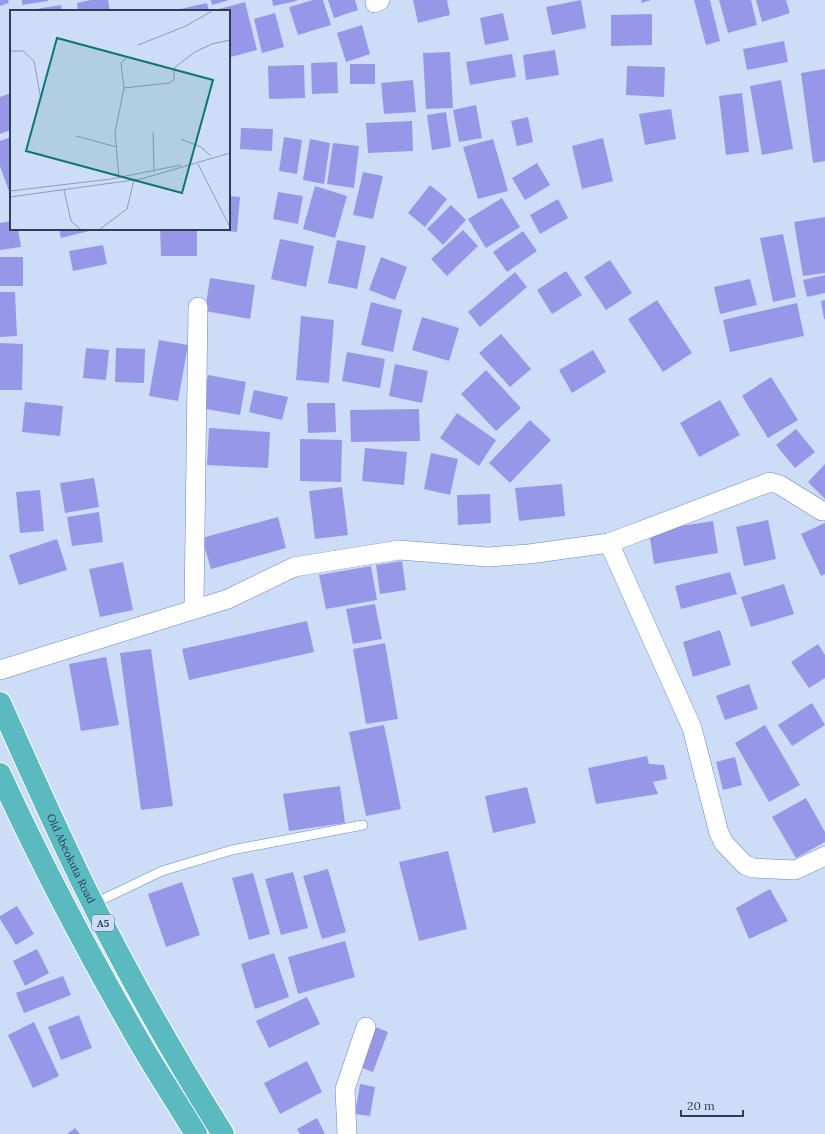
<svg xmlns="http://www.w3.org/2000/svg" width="825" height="1134" viewBox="0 0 825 1134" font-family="Lora,serif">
	<rect width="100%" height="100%" fill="#ceddf7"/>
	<!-- building -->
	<g fill="#9698e7">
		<path d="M0,0H8L9,3L0,6Z"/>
		<path d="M22,0H48V1L22,5Z"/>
		<path d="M91,0H108L110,11H78L77,3Z"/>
		<path d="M211,0H229L212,5Z"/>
		<path d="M272,0H297V1L273,6Z"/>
		<path d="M313,0H323L331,25L298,35L289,7Z"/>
		<path d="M328,0H355L358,10L334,18Z"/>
		<path d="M413,0H447L450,15L418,23Z"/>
		<path d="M581,0L586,28L552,35L546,7Z"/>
		<path d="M641,0H651L642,3Z"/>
		<path d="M694,0H710L720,41L706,45Z"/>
		<path d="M719,0H751L757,25L728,33Z"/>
		<path d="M756,0H786L790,13L762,22Z"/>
		<path d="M245,2L257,50L231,57L229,49V11H219V9Z"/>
		<path d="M207,3L209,11H176V10Z"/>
		<path d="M61,5L62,11H30V10Z"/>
		<path d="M275,13L284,47L262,53L254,19Z"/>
		<path d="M503,13L509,40L485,45L480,18Z"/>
		<path d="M652,14V45L611,46V15Z"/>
		<path d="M362,25L370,54L346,62L337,33Z"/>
		<path d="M784,41L788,62L747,70L743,49Z"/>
		<path d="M555,50L559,75L526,80L523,55Z"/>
		<path d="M450,52L453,108L426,109L423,53Z"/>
		<path d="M512,54L516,77L470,85L466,62Z"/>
		<path d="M337,62L338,93L312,94L311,63Z"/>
		<rect x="350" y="64" width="25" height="20"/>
		<path d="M304,65L305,98L269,99L268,66Z"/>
		<path d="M627,66L665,67L664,97L626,95Z"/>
		<path d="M825,69V161L813,163L801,73Z"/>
		<path d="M413,80L416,112L384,114L381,83Z"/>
		<path d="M781,80L793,149L762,155L750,86Z"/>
		<path d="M11,93V130L0,134V97Z"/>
		<path d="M742,93L749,152L726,155L719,96Z"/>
		<path d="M476,105L482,138L459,142L453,110Z"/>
		<path d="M671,109L676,139L645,145L639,114Z"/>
		<path d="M446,112L451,147L432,150L427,115Z"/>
		<path d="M528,117L533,142L517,146L511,121Z"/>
		<path d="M412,121L413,151L368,153L366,123Z"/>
		<path d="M241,128L273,129L272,151L240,149Z"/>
		<path d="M11,137V190L9,191L0,166V141Z"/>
		<path d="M284,137L302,140L297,174L279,171Z"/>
		<path d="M603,138L613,181L582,189L572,146Z"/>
		<path d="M310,139L330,143L324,184L303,180Z"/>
		<path d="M493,139L508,191L478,199L463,147Z"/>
		<path d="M333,143L359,146L354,188L327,184Z"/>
		<path d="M537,163L550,185L525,200L512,178Z"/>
		<path d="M363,172L383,176L373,219L353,215Z"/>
		<path d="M430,185L447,199L425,227L408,213Z"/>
		<path d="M315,186L347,196L335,238L303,229Z"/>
		<path d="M278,192L303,196L298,224L273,219Z"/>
		<path d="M229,196L240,197L237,232L218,230V229H229Z"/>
		<path d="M502,198L520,227L486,248L468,219Z"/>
		<path d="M558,199L568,218L540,234L530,215Z"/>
		<path d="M451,205L466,220L443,245L427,229Z"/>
		<path d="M825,217V273L803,276L794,222Z"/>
		<path d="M11,221V229H18L21,247L0,250V223Z"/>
		<path d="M59,229H89V231L61,238Z"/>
		<path d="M160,229H197V256H161Z"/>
		<path d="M463,230L478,246L447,276L431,259Z"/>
		<path d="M523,231L537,251L507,272L493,252Z"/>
		<path d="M783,234L796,297L773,302L760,238Z"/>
		<path d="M280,239L314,246L306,287L271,279Z"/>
		<path d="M337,240L366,246L357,289L328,283Z"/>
		<path d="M103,245L107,264L73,271L69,251Z"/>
		<rect x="0" y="257" width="23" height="29"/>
		<path d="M381,257L407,267L395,300L369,290Z"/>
		<path d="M610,260L632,293L606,310L584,277Z"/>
		<path d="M566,271L582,295L552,314L537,290Z"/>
		<path d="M515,272L527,287L480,327L468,312Z"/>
		<path d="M825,275V293L807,297L803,280Z"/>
		<path d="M210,278L255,285L250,319L205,311Z"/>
		<path d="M750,279L757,305L720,314L714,287Z"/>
		<path d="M0,292H15L17,336L0,337Z"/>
		<path d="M657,300L692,353L663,372L628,319Z"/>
		<path d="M825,300V319H824L821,301Z"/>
		<path d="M371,302L402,310L393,352L361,345Z"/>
		<path d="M797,303L804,336L730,352L723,320Z"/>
		<path d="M301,316L334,320L329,383L296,380Z"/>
		<path d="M422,317L459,328L449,361L412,350Z"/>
		<path d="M501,334L531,369L510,387L479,353Z"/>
		<path d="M159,340L188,345L178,401L149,396Z"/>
		<path d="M0,343L23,344L22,390H0Z"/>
		<path d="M86,348L109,350L106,380L83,378Z"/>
		<path d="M116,348L145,349L144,383L115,382Z"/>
		<path d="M593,350L606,372L572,393L559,370Z"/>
		<path d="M347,352L385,359L380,388L342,381Z"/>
		<path d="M395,364L428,371L422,403L389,396Z"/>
		<path d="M486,370L521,408L496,431L461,394Z"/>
		<path d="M208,375L246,382L240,415L201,408Z"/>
		<path d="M771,377L798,420L768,438L742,396Z"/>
		<path d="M254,390L288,397L282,420L249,412Z"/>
		<path d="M720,400L740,435L699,457L680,423Z"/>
		<path d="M25,402L63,406L60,436L22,432Z"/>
		<path d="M307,403H335L336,432L308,433Z"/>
		<path d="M419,409L420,441L351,442L350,410Z"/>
		<path d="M457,413L496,440L479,466L440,438Z"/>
		<path d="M530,420L551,440L510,483L489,463Z"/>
		<path d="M209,428L270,432L268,468L207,465Z"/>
		<path d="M796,429L815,452L795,468L776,445Z"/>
		<path d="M300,439L342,440L341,482L300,481Z"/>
		<path d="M365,448L407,452L404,485L362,481Z"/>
		<path d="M431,453L458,459L450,495L424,489Z"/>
		<path d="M825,464V499L808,482Z"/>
		<path d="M94,478L99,507L65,513L60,483Z"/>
		<path d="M562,484L565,516L519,521L515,488Z"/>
		<path d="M342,487L348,535L315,539L309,491Z"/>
		<path d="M40,490L44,531L20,533L16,492Z"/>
		<path d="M490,494L491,523L458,525L457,495Z"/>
		<path d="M99,512L103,542L72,546L67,517Z"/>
		<path d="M278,517L286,548L211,569L202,538Z"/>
		<path d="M768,520L776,559L744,566L736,527Z"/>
		<path d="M713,521L718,553L654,564L649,531Z"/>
		<path d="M825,523V574L821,576L801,534Z"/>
		<path d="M57,539L67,570L19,585L9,555Z"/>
		<path d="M402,561L406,590L380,594L376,565Z"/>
		<path d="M123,562L133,610L100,617L89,569Z"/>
		<path d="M371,566L377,600L326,609L319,575Z"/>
		<path d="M730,572L737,594L681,609L675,586Z"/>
		<path d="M784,584L794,614L751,627L741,597Z"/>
		<path d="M375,604L382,639L353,644L346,609Z"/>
		<path d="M307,621L314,652L189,680L182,649Z"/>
		<path d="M720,630L731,665L693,677L683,642Z"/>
		<path d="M385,643L398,719L366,724L353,649Z"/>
		<path d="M818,644L825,655V678L809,688L791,662Z"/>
		<path d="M151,649L173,806L141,810L120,653Z"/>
		<path d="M106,657L119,725L81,731L69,664Z"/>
		<path d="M749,684L758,709L725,720L716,696Z"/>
		<path d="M812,703L825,725L792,746L778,725Z"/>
		<path d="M384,725L401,809L366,816L349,732Z"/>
		<path d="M765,725L800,785L769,802L735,743Z"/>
		<path d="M647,756L649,764L664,765L667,779L653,782L658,794L596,804L588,768Z"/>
		<path d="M735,757L742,785L723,790L716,762Z"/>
		<path d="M340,786L345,823L289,831L283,794Z"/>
		<path d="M527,787L536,823L493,833L485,796Z"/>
		<path d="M806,798L825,832V842L796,858L772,817Z"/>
		<path d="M448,851L467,929L419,941L399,862Z"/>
		<path d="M328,869L346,932L322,939L303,876Z"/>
		<path d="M293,872L308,928L281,935L265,879Z"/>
		<path d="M253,873L270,934L249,940L232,878Z"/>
		<path d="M182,882L200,935L166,947L148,894Z"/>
		<path d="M770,889L788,921L749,939L736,908Z"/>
		<path d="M17,906L34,934L16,945L0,919V916Z"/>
		<path d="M345,941L355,977L298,994L288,957Z"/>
		<path d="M37,949L49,973L25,986L13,961Z"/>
		<path d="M274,953L289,997L255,1009L241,964Z"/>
		<path d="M63,976L71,995L24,1013L16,993Z"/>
		<path d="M307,997L320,1024L269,1048L256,1021Z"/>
		<path d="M79,1015L92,1048L61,1060L48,1027Z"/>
		<path d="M34,1022L59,1076L33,1088L8,1035Z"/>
		<path d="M373,1026L388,1032L373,1072L357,1066Z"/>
		<path d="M307,1061L322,1092L280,1114L264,1083Z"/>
		<path d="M360,1084L375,1087L370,1116L355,1114Z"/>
		<path d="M317,1118L325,1134H300L297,1129Z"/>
		<path d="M75,1128L80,1134H67Z"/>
	</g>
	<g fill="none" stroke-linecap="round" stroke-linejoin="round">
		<!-- service casing -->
		<g stroke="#6788c6" stroke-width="10">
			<path id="service" d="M93,904L162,871L232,850L363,825"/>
		</g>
		<!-- minor casing -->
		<g stroke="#6788c6" stroke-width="20">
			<g id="minor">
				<path d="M375,3L380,0"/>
				<path d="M609,543L692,728L719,833L724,843L745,865L753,868L795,870L825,856"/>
				<path d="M194,608L198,307"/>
				<path d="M0,670L228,599L294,567L399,550L488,557L529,554L609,543L770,482L780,485L822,511"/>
				<path d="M347,1134L345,1089L366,1027"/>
			</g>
		</g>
		<!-- trunk casing -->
		<g stroke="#fff" stroke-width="24">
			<g id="trunk">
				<path id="s1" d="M0,703C28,766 56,829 87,892C128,975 174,1056 223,1134"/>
				<path d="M0,774C42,866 90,956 140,1043C158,1074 178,1104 196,1134"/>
			</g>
		</g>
		<!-- service -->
		<use href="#service" stroke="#fff" stroke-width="9"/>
		<!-- minor -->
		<use href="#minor" stroke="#fff" stroke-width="19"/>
		<!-- trunk -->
		<use href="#trunk" stroke="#5abac0" stroke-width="22"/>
	</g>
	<g text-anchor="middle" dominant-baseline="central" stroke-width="3.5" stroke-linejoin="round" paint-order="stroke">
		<!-- shield labels -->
		<rect fill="#ceddf7" stroke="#5e6d88" stroke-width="1" x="92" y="915" width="22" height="16" rx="3"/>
		<g font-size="10" font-weight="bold" fill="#2e3d58">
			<text x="103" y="923">A5</text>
		</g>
		<!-- street labels -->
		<g font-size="11" fill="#2e3d58" stroke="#ceddf7">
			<text stroke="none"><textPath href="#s1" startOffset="171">Old Abeokuta Road</textPath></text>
		</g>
	</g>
	<!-- overview -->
	<g transform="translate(10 10)">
		<rect width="220" height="220" fill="#ceddf7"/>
		<path fill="none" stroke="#8e9db7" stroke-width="1" d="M128,35L176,16L202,1M0,41H13L24,51L31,90M114,78L159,73L164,70V58L185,42L202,34L220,30M143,122L144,162M66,126L107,137M171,129L191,137L201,146M188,154L220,217M109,168L105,122L114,78L111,53L117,47M54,180L61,211L70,219M0,181L101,169L171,155M0,187L131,169L220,143M90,219L117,199L124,170"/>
		<path fill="#0f766e" fill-opacity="0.15" stroke="#0f766e" stroke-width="2" d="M47,28L203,70L172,183L16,141Z"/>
		<rect width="220" height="220" fill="none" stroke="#2e3d58" stroke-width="2"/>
	</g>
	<!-- scale -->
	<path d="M681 1110v6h62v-6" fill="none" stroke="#2e3d58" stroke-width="2"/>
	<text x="687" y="1110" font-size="12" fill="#2e3d58" stroke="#ceddf7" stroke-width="3" paint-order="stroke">20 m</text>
</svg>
